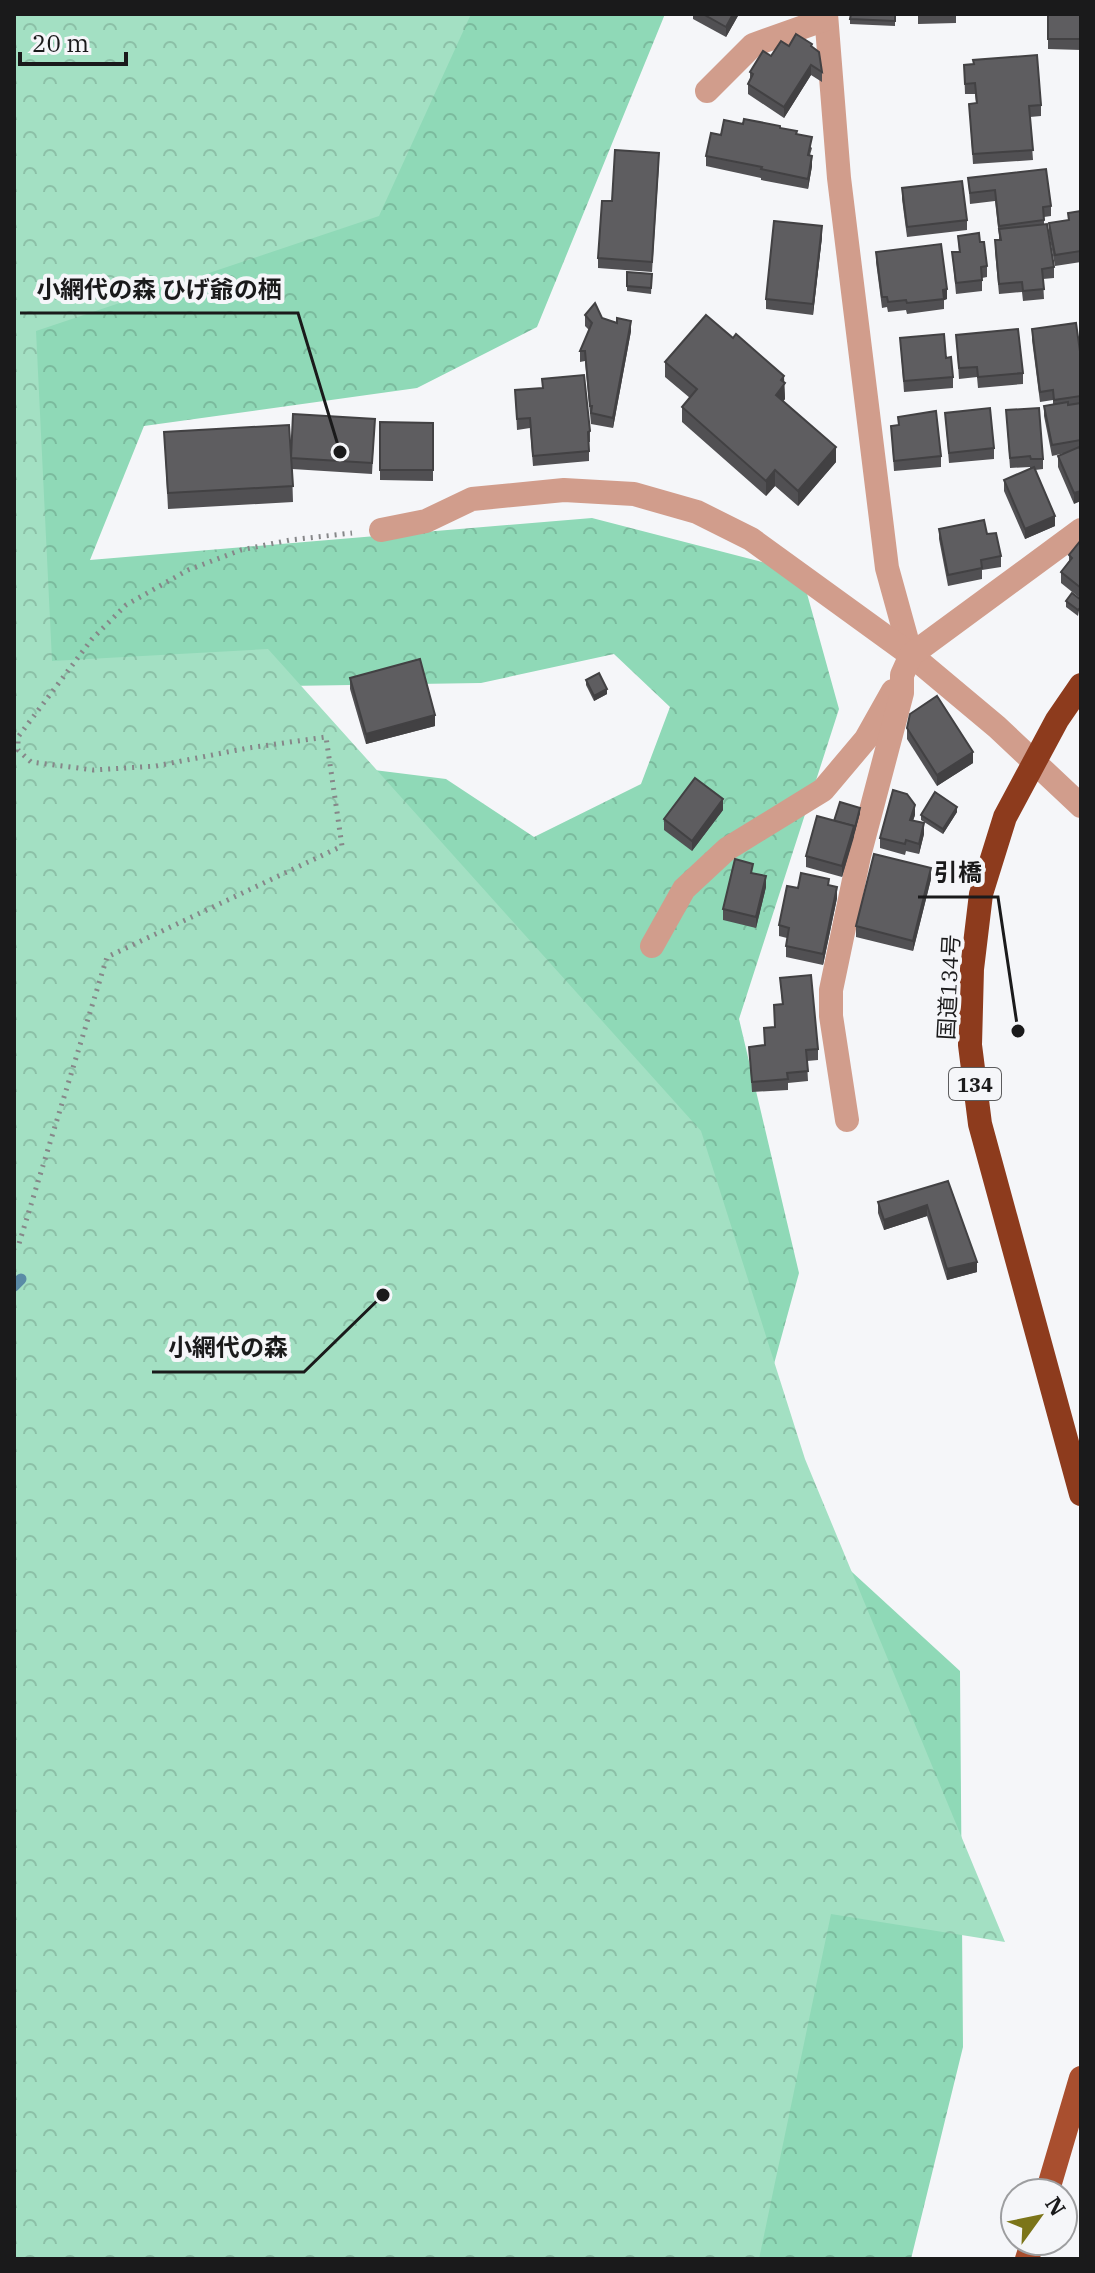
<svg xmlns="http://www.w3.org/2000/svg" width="1095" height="2273" viewBox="0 0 1095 2273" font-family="'IBM Plex Serif','Noto Sans JP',serif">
	<defs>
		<pattern id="forest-crowns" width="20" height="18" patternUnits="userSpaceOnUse" patternTransform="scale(2)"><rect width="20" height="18" fill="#8fd9b7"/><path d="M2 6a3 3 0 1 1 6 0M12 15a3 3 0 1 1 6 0" fill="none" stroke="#7bba9d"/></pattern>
		<pattern id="park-crowns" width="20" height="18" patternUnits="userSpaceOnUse" patternTransform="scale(2)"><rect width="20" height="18" fill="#a3e0c3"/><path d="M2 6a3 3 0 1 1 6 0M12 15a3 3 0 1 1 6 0" fill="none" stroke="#8cc0a7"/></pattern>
	</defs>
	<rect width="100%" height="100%" fill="#f5f6f9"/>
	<!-- forest -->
	<path fill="url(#forest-crowns)" fill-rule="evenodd" d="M14,14H665L537,327L417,388L144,426L90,560L592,518L801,572L839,709L739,1019L799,1273L744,1473L960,1671L963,2047L911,2259H14ZM614,654L670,707L641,784L534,837L446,779L238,753L227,687L481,683Z"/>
	<!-- park -->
	<path fill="url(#park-crowns)" d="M14,14H471L379,216L36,331L52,661L268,649L701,1131L805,1459L1005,1942L831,1914L759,2259H14Z"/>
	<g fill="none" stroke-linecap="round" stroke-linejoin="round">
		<!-- stream -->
		<path stroke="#5a8ba6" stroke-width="11" d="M14,1286L21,1279"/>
		<!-- path -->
		<path stroke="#868789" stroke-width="5" stroke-dasharray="2 6" stroke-linecap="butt" d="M14,1248L18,1247L107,957L342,846L326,737L248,748L156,766L93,770L31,762L18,750V737L92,639L126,605L188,570L241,550L290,540L352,533"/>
		<!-- minor -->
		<g stroke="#d19d8c" stroke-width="24">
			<path d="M826,14L839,178L887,568L911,655"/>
			<path d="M707,91L753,45L826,19"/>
			<path d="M381,530L426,521L472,499L564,490L634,494L697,512L751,539L911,655L997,727L1081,806"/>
			<path d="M652,946L684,889L727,849L823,790L866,739L893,691"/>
			<path d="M847,1120L831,1016V990L859,856L902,693V675L911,655L1081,530"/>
		</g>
		<!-- major -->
		<g stroke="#a94f2f" stroke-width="24">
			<path d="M1047,2193L1081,2078"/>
			<path d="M1027,2259L1033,2241"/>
		</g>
		<!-- highway -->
		<path stroke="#8d3b1d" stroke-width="24" d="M1081,685L1057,720L1005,817L981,894L972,969L970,1045L980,1124L1081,1494"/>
	</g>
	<!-- wall -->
	<g fill="#515053">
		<path d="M693,14H739L726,37L693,19Z"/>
		<path d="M895,14V26L850,24V19Z"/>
		<path d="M918,14H956V23L918,24Z"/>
		<path d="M1048,14H1081V50L1048,49Z"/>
		<path d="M789,46L812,47L822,72V82L811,75L784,118L748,94V84L750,80V72Z"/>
		<path d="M964,65L1041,105V116L1030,117L1033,160L973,164L969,104L976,103L975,94H965Z"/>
		<path d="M743,124L780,128L797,134L812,148L810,155L812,166L808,189L761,180V178L706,166V156L721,135Z"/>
		<path d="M659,164L652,272L598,268V258L612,201Z"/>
		<path d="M968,178L1051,206V216L1044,217V225L1054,267V278L1043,279L1044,299L1023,301L1022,292L999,294L995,251V240H999V236L995,201L970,204Z"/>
		<path d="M902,188L967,220V230L907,237L902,199Z"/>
		<path d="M1081,211V262L1055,266L1049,234V223L1068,220V213Z"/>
		<path d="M958,236L980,242L987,266V277L982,278V291L956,294L952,252H959Z"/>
		<path d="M822,237L813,315L766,309V299Z"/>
		<path d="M876,252L947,299L944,300V309L907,314L906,310L888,312L887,307L882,308L876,262Z"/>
		<path d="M627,272L652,274L651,294L627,291Z"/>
		<path d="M585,315L602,318L631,331L613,428L591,424L585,361L580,362V351L589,330L585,326Z"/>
		<path d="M1032,329L1081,358V450L1074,504L1058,467V456L1065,453L1052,456L1044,416V406L1053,404V400L1040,402L1032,340Z"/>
		<path d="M956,335L1023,373V384L978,388L977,377L959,379Z"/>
		<path d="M900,338L946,358L953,377V388L904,392Z"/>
		<path d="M665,362L784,382L785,399L783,401L836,462L798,506L775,486L766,496L682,422V407L690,398L665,377Z"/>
		<path d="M542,379L590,431V442H589V461L533,466L530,428L517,430L515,390L542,388Z"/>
		<path d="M1006,410L1043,459V469L1035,470L1055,526L1025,539L1004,491V480L1030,469V467L1010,468Z"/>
		<path d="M945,413L994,448V459L949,463Z"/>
		<path d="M898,417L941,456V467L894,471L891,426L898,425Z"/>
		<path d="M375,419L372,474L292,469L293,502L168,509L164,432L291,455Z"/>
		<path d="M380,422L433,423V481L380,480Z"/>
		<path d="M939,529L987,534L1001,556V567L982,570V579L948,586L939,539Z"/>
		<path d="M1081,540V599L1061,583V572L1069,561V555Z"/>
		<path d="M1081,600L1078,616L1066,607V601Z"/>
		<path d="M350,678L435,726L366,744L350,689Z"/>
		<path d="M586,680L607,694L594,701L586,685Z"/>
		<path d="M907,728L973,763L937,786L907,739Z"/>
		<path d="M723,810L692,851L664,830V819Z"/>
		<path d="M957,812L943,834L921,820V815Z"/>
		<path d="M860,813L842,877L806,867V856L834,821Z"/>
		<path d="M915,815L913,820L924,834L919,854L906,851L905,855L880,848V838Z"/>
		<path d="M753,873L766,887L756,928L723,920V909Z"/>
		<path d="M931,879L913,951L856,937V926Z"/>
		<path d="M829,885L837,898L823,965L786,957V946L787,938L779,936V925L798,888Z"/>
		<path d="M780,978L818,1049V1060L807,1061L808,1081L788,1083V1090L752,1092L749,1047L765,1045L764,1028L774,1027V1005L782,1004Z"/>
		<path d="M948,1181L977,1272L947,1280L927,1216L884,1230L878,1213V1202Z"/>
	</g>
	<!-- shaded-wall -->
	<g fill="#424143">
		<path d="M733,14H739L726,37V27Z"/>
		<path d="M811,65V75L784,118V107Z"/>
		<path d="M812,156V166L808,189V179Z"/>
		<path d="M822,226V237L813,315V304Z"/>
		<path d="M947,289V299L944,300L943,290Z"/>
		<path d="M631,321V331L613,428V418Z"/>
		<path d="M784,376L785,399L776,410V395L781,380Z"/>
		<path d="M836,447V462L798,506V491Z"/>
		<path d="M775,470V486L766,496V481Z"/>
		<path d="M1081,491V501L1074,504V493Z"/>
		<path d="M1055,516V526L1025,539V529Z"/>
		<path d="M607,689V694L594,701V696Z"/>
		<path d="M435,715V726L366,744V734Z"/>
		<path d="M973,752V763L937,786V775Z"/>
		<path d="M723,799V810L692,851V841Z"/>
		<path d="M915,805V815L910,830V820Z"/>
		<path d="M957,807V812L943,834V829Z"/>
		<path d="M860,808V813L854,836V831Z"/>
		<path d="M924,823V834L919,854V844Z"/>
		<path d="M854,826V837L842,877V866Z"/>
		<path d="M931,868V879L913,951V941Z"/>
		<path d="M766,876V887L756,928V917Z"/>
		<path d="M837,887V898L823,965V954Z"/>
		<path d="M927,1205V1216L884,1230V1220Z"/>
		<path d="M977,1262V1272L947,1280V1269Z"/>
	</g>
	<!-- building -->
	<g fill="#5e5d60" stroke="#424143" stroke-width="2">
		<path d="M703,14H733L726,27Z"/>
		<path d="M851,14H895V21L850,19Z"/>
		<rect x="1048" y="14" width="33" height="25"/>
		<path d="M796,34L812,44L811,46L819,52L822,72L811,65L784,107L748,84L753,74L750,72L763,51L771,56L781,41L789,46Z"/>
		<path d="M1037,55L1041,105L1029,106L1033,150L973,154L969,104L977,103L975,83L965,84L964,65L974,64L973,60Z"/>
		<path d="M744,119L780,126V128L797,131L796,134L812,137L808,155L812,156L808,179L761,169L762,167L706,156L711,133L721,135L724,120L743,124Z"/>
		<path d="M615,150L659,153L652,262L598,258L602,201H612Z"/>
		<path d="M1046,169L1051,206L1043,207L1044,220L999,226L995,190L970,193L968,178Z"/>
		<path d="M962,181L967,220L907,227L902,188Z"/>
		<path d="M1081,211V251L1055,255L1049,223L1069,220L1068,213Z"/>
		<path d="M774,221L822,226L813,304L766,299Z"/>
		<path d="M1047,224L1054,267L1042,269L1044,289L1023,291L1022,282L999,284L995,240H1001L999,229Z"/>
		<path d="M979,233L980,242H984L987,266L981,267L982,280L956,283L952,252H960L958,236Z"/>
		<path d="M941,244L947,289L943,290L944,299L907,303L906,300L888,302L887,297H882L876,252Z"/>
		<path d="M627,272L652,274L651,288L627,286Z"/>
		<path d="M595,303L602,318L617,323V318L631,321L613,418L591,413L592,406H590L585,351H580L592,323L585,315Z"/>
		<path d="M706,315L733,338L736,334L784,376L781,380L785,383L776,395L836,447L798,491L775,470L766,481L682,407L697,389L665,362Z"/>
		<path d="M1076,323L1081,358V396L1054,400L1053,390L1040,392L1032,329Z"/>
		<path d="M1018,329L1023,373L978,377L977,367L959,368L956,335Z"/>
		<path d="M944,334L946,358L951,357L953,377L904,381L900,338Z"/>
		<path d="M584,375L590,431L588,432L589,451L533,456L530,418L517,419L515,390L543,388L542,379Z"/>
		<path d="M1068,402V405L1081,403V440L1052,445L1044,406Z"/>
		<path d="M990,408L994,448L949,453L945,413Z"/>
		<path d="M1039,408L1043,459H1031L1030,456L1010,458L1006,410Z"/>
		<path d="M936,411L941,456L894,461L891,426L899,425L898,417Z"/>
		<path d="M293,414L375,419L372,463L291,458Z"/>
		<path d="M380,422L433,423V470H380Z"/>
		<path d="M289,425L293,486L168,493L164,432Z"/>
		<path d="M1079,447L1081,452V491L1074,493L1058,456Z"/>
		<path d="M1034,467L1055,516L1025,529L1004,480Z"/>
		<path d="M984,520L987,534L996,533L1001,556L981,560L982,568L948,575L939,529Z"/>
		<path d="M1081,540V588L1061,572L1072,558L1069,555Z"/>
		<path d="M1072,593L1081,600V607L1078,610L1066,601Z"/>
		<path d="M420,659L435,715L366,734L350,678Z"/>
		<path d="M599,673L607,689L594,696L586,680Z"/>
		<path d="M937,696L973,752L937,775L907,728L910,714Z"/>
		<path d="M695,778L723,799L692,841L664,819Z"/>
		<path d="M893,790L907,794L915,805L910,820L924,823L919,844L906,840L905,844L880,838Z"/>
		<path d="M935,792L957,807L943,829L921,815Z"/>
		<path d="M840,802L860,808L854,831V826L834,821Z"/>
		<path d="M817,816L854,826L842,866L806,856Z"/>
		<path d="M874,854L931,868L913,941L856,926Z"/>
		<path d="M735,859L753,864L751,873L766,876L756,917L723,909Z"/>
		<path d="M801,873L829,879L828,885L837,887L823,954L786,946L789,928L779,925L787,886L798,888Z"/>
		<path d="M811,975L818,1049L806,1050L808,1071L787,1073L788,1079L752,1082L749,1047L765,1045L764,1028L775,1027L774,1005L783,1004L780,978Z"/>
		<path d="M948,1181L977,1262L947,1269L927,1205L884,1220L878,1202Z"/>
	</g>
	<g text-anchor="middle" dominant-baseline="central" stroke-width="8" stroke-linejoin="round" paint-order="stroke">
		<!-- shield labels -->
		<rect fill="#f5f6f9" stroke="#5c5c5e" stroke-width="2" x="949" y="1068" width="52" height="32" rx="6"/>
		<g font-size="20" font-weight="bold" fill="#1a1a1b">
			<text x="975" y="1084">134</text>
		</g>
		<!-- street labels -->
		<g font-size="22" fill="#1a1a1b" stroke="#f5f6f9">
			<text transform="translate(948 987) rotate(-87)">国道134号</text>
		</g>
	</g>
	<!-- callouts -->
	<path fill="none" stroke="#1a1a1b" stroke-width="3" d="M340 452L298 313H20M1018 1031L998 897H918M383 1295L304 1372H152"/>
	<g fill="#1a1a1b" stroke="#f5f6f9" stroke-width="3">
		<circle cx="340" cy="452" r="8"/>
		<circle cx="1018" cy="1031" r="8"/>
		<circle cx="383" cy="1295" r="8"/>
	</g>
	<g font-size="24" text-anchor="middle" font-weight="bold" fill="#1a1a1b" stroke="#f5f6f9" stroke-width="8" stroke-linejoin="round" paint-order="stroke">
		<text x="159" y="298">小網代の森 ひげ爺の栖</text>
		<text x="958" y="881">引橋</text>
		<text x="228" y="1356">小網代の森</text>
	</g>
	<!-- border -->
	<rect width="1095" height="2273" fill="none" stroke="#1a1a1b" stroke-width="32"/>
	<!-- north arrow -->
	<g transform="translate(1039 2217) rotate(57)"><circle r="38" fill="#f5f6f9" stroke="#9d9ea0" stroke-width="2"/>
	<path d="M0-6L14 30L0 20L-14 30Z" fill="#7c7519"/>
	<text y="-12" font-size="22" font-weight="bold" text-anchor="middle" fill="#1a1a1b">N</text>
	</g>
	<!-- scale -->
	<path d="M20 52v12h106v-12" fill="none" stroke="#1a1a1b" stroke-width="4"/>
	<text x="32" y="52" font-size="24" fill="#1a1a1b" stroke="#f5f6f9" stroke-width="6" paint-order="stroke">20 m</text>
</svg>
